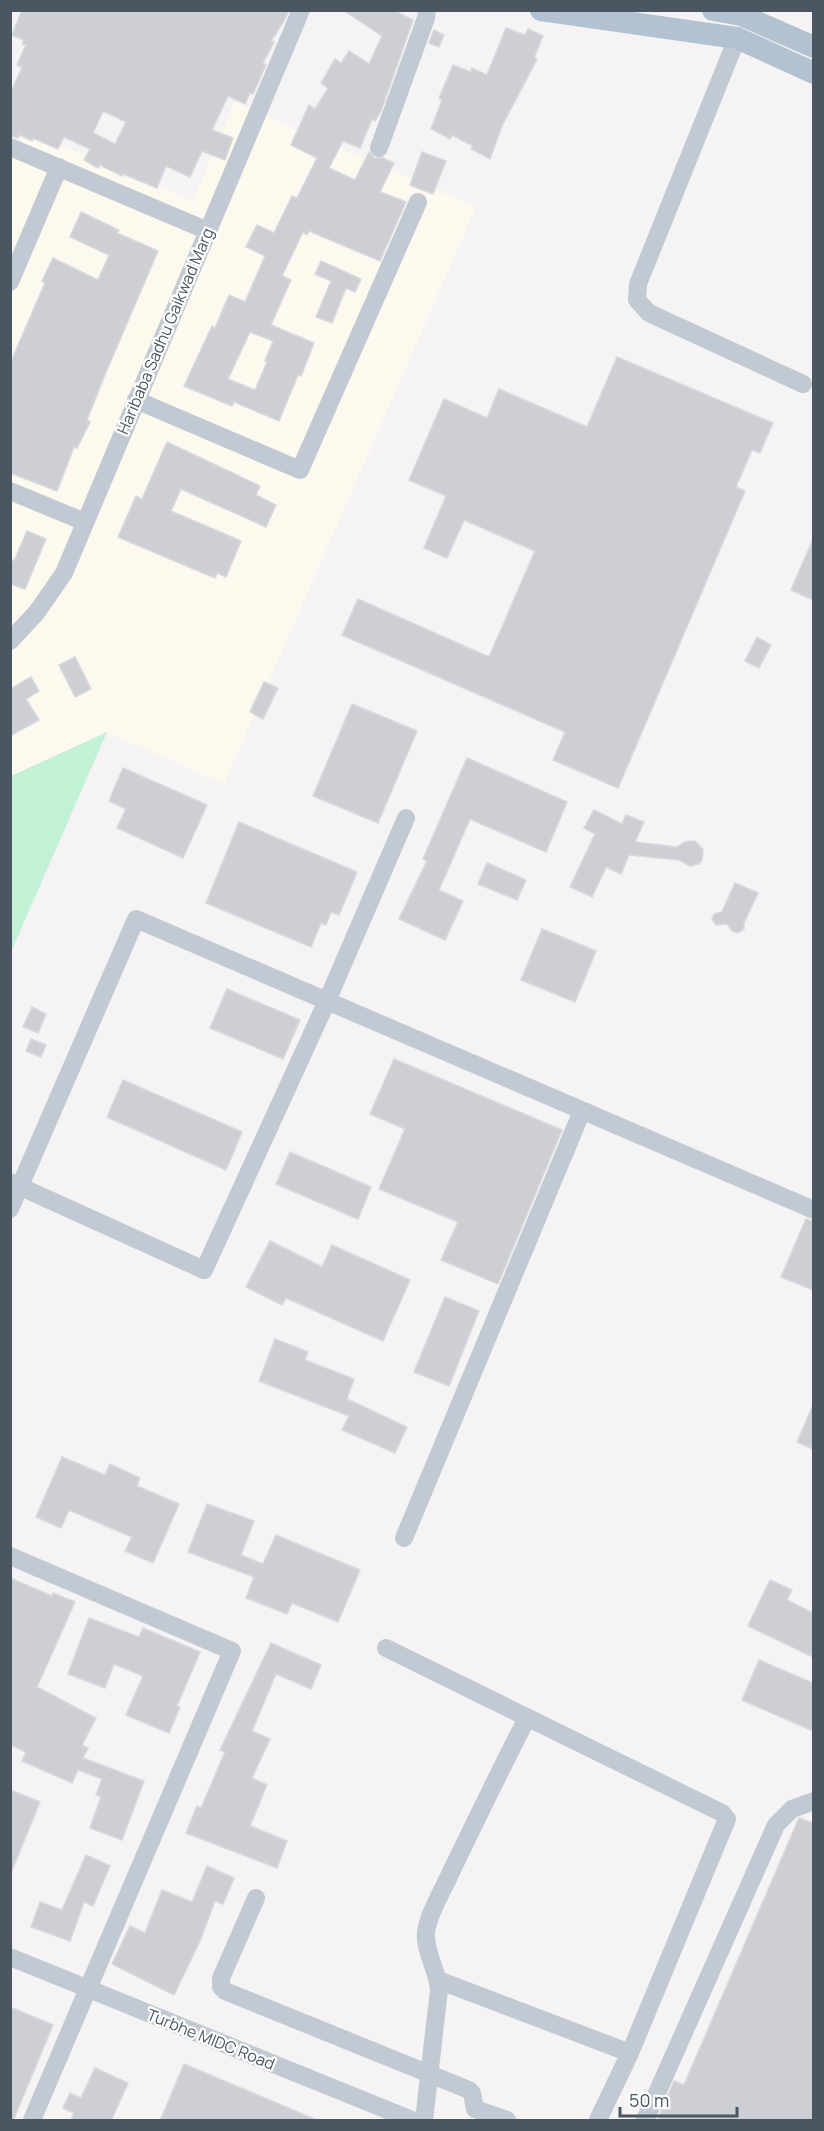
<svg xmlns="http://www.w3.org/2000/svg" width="824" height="2131" viewBox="0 0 824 2131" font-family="Manrope,sans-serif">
	<rect width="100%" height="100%" fill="#f5f3f3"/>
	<!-- commercial -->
	<path fill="#fdf9ef" d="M235,102L476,207L224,784L107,732L11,776L10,124L193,201Z"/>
	<!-- green -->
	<path fill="#c3f1d5" d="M107,732L11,952V776Z"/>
	<!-- building -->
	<g fill="#cdcfd5" stroke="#d7d9de" stroke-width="1.5" fill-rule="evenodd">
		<path d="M22,10H289L284,21L271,41L274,42L263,63L266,65L253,94L250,93L245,104L228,96L212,130L233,138L225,160L202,151L190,177L166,166L157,188L123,174L122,176L100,165L98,168L84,160L90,149L64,137L58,149L33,138L32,141L20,135L18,138L10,136V95L22,67L17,65L26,45L22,44L24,40L12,35ZM103,111L126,122L115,144L93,133Z"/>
		<path d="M343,10H393L413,20L381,111L375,121L372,119L360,148L343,141L329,168L355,180L369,152L375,158H383L394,163L380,192L406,202L380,261L309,231L307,235L303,232L282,276L291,280L271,325L314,343L301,376L298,375L279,421L234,402L232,406L184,386L212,326L215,328L229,295L245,302L265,256L246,247L257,225L274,233L292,196L297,198L317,158L291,145L309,105L315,109L328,88L321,83L335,59L341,63L349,51L369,64L382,36ZM250,332L273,341L265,361L267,362L255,390L228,379Z"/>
		<path d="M506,28L525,35L528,29L543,36L534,58L537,59L502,126L490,159L471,149L473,146L452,135L450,139L431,129L442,100L439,98L453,65L471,72L472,68L487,75Z"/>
		<path d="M434,30L444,35L439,47L429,43Z"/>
		<path d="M422,152L446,161L433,194L410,185Z"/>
		<path d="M81,212L119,230L117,233L158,251L104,377L87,420L90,422L77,448L74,447L57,491L10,473V364L45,283L42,281L53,258L98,280L109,255L70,237Z"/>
		<path d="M321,261L361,279L355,292L346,288L332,323L316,317L331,281L315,274Z"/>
		<path d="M617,357L773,423L760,453L752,450L736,487L745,491L618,788L553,760L565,732L342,635L358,599L489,657L535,551L464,520L447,558L424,548L446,496L409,480L444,399L487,418L499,389L587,427Z"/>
		<path d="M167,442L260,486L256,495L276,505L266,527L181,489L171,511L241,541L226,577L217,573L215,578L118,537L136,496L142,499Z"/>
		<path d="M27,531L46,539L25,589L10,584V559L14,561Z"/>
		<path d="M813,539V600L791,590Z"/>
		<path d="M757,637L771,645L759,668L745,661Z"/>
		<path d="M75,657L91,689L75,697L59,665Z"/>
		<path d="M31,677L39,691L26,699L39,720L10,736V689Z"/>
		<path d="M264,682L278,688L263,719L250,712Z"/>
		<path d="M352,704L417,731L378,823L313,796Z"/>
		<path d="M467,758L567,802L546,852L470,819L439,890L463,901L445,940L399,919L427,861L423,859Z"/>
		<path d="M123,768L207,805L183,858L117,828L126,809L109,801Z"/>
		<path d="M594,810L622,824L626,815L644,822L635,842L677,847L685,842L695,841L703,849L702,860L699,864L690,866L679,860L629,855L621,874L606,867L592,897L570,887L595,834L584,828Z"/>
		<path d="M239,822L357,872L339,915L331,912L326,925L321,923L311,947L206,903Z"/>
		<path d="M487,863L526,880L517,900L478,884Z"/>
		<path d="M735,883L758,893L744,923V929L738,933L732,931L727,924L716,925L712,919L714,914L722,912Z"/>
		<path d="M542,929L596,951L575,1002L521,980Z"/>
		<path d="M227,989L300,1020L283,1059L210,1028Z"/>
		<path d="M32,1007L46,1014L38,1033L23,1027Z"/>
		<path d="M31,1039L46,1045L41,1057L26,1051Z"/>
		<path d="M394,1059L562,1130L498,1284L441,1260L458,1222L379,1189L405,1129L370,1114Z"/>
		<path d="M123,1080L242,1132L226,1170L107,1117Z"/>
		<path d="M290,1152L371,1187L358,1219L276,1184Z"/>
		<path d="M806,1219L813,1221V1290L781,1277Z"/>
		<path d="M270,1241L322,1267L332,1245L410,1280L383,1341L286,1298L282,1305L246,1287Z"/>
		<path d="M445,1297L479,1311L449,1386L414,1372Z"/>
		<path d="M275,1339L308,1352L305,1360L354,1379L347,1399L407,1427L395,1453L342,1430L349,1416L259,1381Z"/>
		<path d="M813,1405V1449L797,1442Z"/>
		<path d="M62,1457L105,1475L110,1464L140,1478L137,1486L179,1504L153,1563L125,1551L132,1537L69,1510L61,1528L36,1517Z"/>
		<path d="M207,1504L254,1521L241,1555L263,1564L276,1535L360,1570L338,1622L292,1603L287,1614L246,1598L254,1577L188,1552Z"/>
		<path d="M10,1578L52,1596L53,1593L75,1602L37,1687L96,1718L82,1745L88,1748L83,1758L144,1781L122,1840L90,1828L101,1797L96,1795L102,1779L78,1770L72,1783L22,1761L26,1752L10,1745Z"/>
		<path d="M770,1580L792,1590L787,1600L813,1613V1657L748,1626Z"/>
		<path d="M89,1618L139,1637L143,1628L200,1652L177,1706L180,1707L169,1733L126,1715L143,1676L114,1664L105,1688L68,1674Z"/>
		<path d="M271,1643L321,1665L311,1689L276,1674L252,1731L270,1739L252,1778L267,1785L250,1826L287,1841L277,1868L186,1833L197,1806L201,1808L225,1752L220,1750Z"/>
		<path d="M759,1660L813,1683V1731L742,1700Z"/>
		<path d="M10,1790L40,1802L11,1873H10Z"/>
		<path d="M799,1818L813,1823V2121H664L658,2118L674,2081L684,2085Z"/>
		<path d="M86,1855L110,1866L93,1906L84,1902L70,1941L31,1927L40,1902L62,1910Z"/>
		<path d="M207,1866L234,1878L223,1904L215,1901L200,1941L174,1995L112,1964L130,1926L145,1933L162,1890L192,1902Z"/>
		<path d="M10,2007L53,2025L13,2121H10Z"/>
		<path d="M184,2064L317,2120V2121H160Z"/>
		<path d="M95,2068L128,2083L111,2121H71L74,2113L63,2108L70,2093L81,2098Z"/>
	</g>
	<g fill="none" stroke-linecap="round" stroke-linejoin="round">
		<!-- minor -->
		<g stroke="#c1cad2" stroke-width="18">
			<path d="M737,38L638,284L637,300L649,313L803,384"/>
			<path d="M10,147L208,231"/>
			<path d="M379,148L426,18L427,10"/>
			<path d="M10,282L59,167"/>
			<path d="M136,400L300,470L418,202"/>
			<path d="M10,491L85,522"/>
			<path d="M10,641L37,612L64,573L301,10"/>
			<path d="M10,1182L204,1270L327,1001L406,818"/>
			<path d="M10,1209L136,919L814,1210"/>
			<path d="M404,1538L582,1111"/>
			<path d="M10,1556L232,1651L32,2120"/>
			<path d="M386,1648L722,1813L727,1819L630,2053L438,1980"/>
			<path d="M256,1898L221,1978V1987L225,1991L469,2090L472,2093L475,2109L507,2120"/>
			<path d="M10,1957L412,2120"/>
			<path d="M424,2120L439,1990C438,1971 424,1951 426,1932C429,1912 443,1890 451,1872C476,1820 501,1769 527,1718"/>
			<path d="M598,2120L630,2053"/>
			<path d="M645,2120L776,1825L792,1809L814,1801"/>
		</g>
		<!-- major -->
		<g stroke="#b3c2d1" stroke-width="22">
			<path d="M541,10L737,38L814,73"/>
			<path d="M713,10L741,15L814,47"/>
		</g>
	</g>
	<g text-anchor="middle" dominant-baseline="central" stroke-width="4.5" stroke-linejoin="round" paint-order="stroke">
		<!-- street labels -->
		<g font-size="16" fill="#4a5661" stroke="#fff">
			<text transform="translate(165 331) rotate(-67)">Haribaba Sadhu Gaikwad Marg</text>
			<text transform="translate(211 2039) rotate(22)">Turbhe MIDC Road</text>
		</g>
	</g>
	<!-- border -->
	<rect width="824" height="2131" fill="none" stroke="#4a5661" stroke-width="24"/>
	<!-- scale -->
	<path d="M620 2107v9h117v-9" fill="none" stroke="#4a5661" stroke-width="3"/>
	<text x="629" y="2107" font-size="18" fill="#4a5661" stroke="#ffffff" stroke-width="4.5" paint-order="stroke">50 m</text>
</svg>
